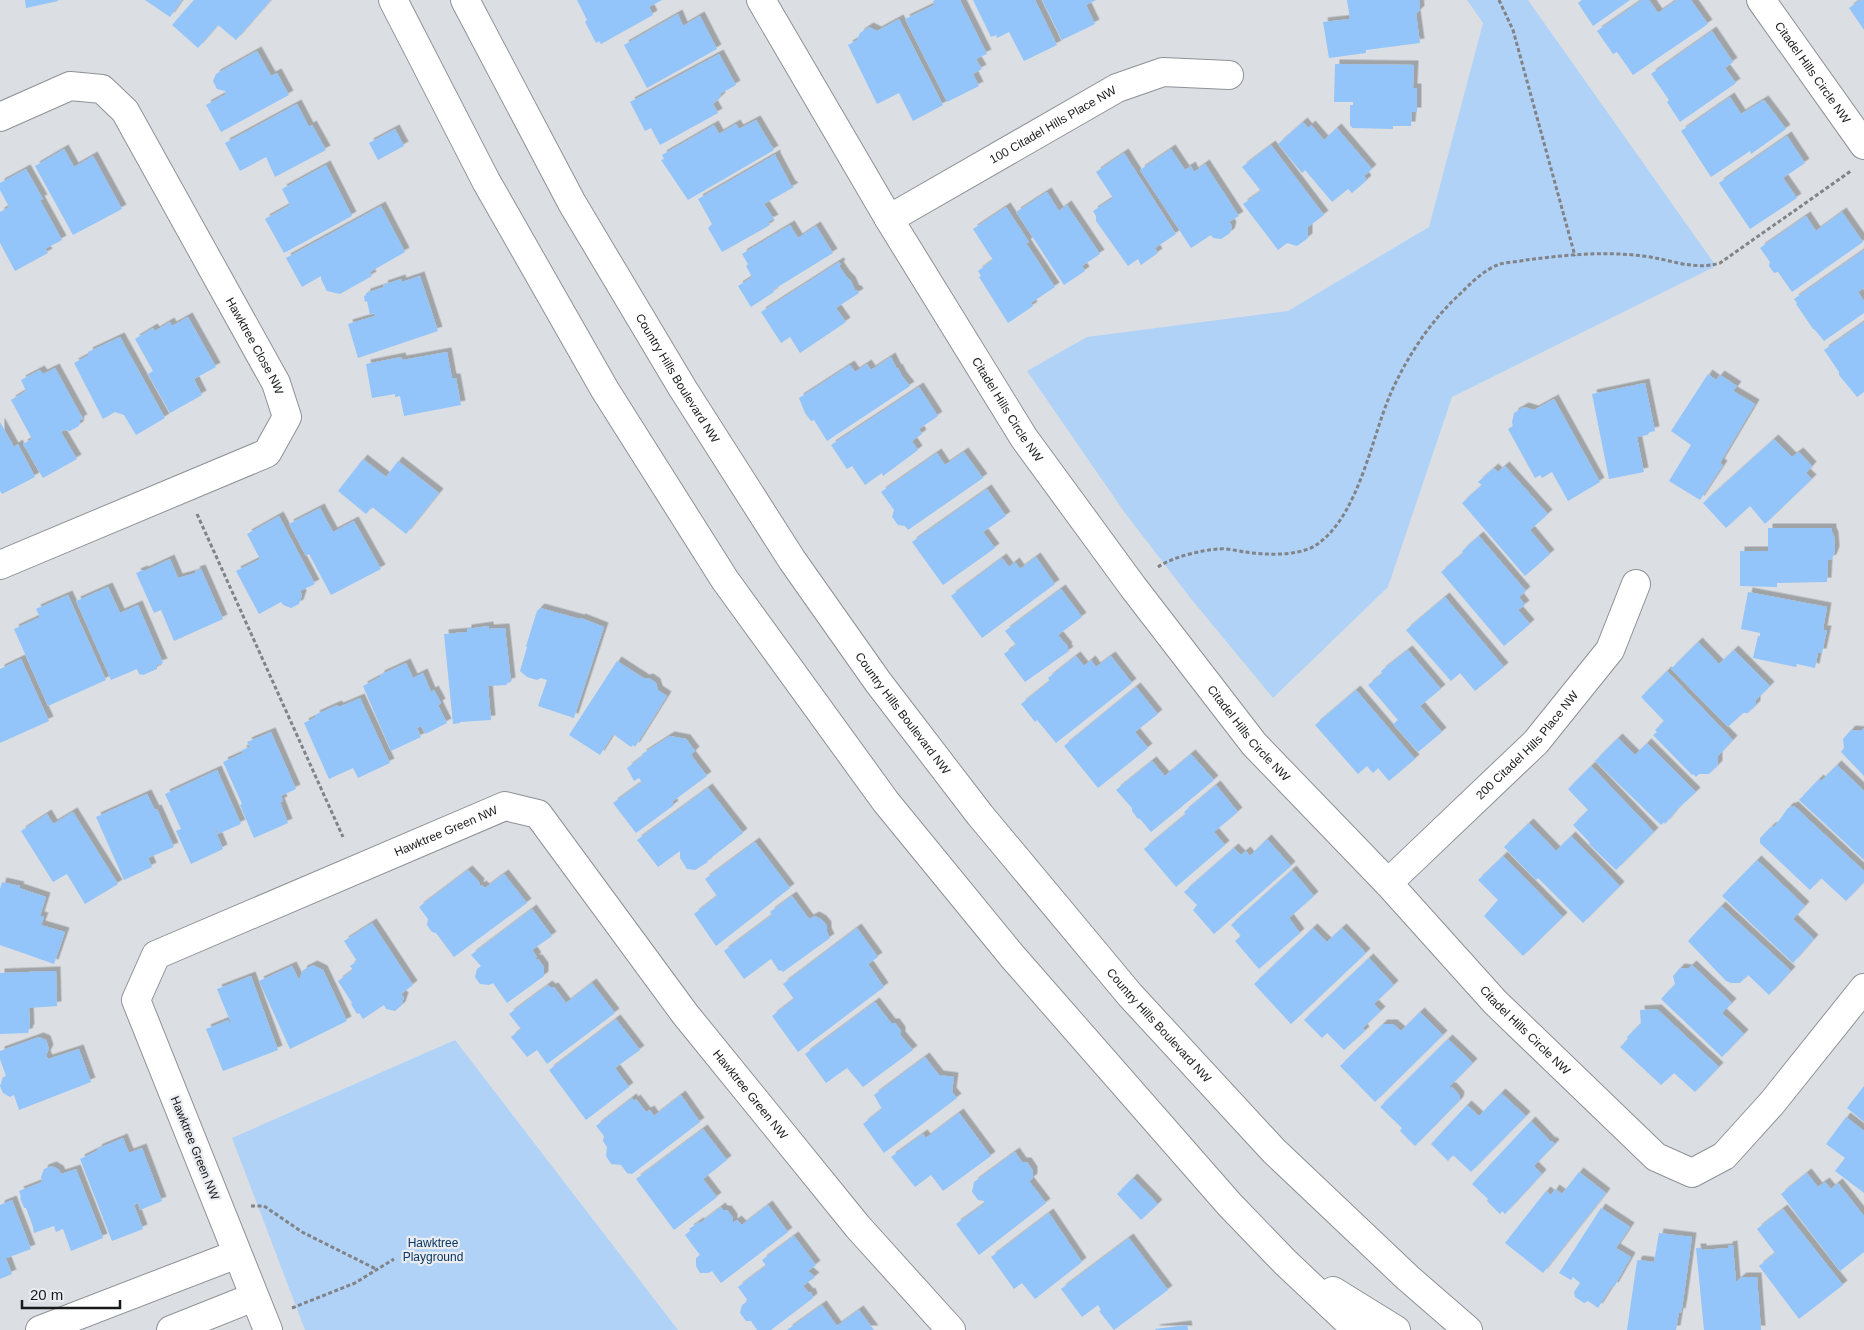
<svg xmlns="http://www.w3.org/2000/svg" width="1864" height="1330" viewBox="0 0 1864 1330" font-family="Arial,sans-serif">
	<defs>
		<filter id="shadow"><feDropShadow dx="4.5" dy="-4.5" stdDeviation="0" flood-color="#0004"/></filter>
	</defs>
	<rect width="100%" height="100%" fill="#dbdfe3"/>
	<!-- green -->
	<g fill="#b0d2f7">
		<path d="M1467,0H1528L1716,266L1452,397L1388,587L1273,698L1192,600L1125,513L1027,371L1087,337L1288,311L1429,227L1483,23Z"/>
		<path d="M455,1040L678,1330H305L232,1138Z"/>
	</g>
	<!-- building -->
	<g fill="#93c4fa" filter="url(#shadow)">
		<path d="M25,0H58V1L26,8Z"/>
		<path d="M145,0H182L170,17Z"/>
		<path d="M194,0H271L236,40L218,25L198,48L172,25Z"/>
		<path d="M577,0H662L649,7L653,15L601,44L599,41L596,43L585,22L587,20Z"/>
		<path d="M935,0H960L987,54L976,59L982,69L973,74L979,86L947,102L905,19L934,5L933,1Z"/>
		<path d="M973,0H1035L1057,45L1024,61L1009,32L997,38L996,35L991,37Z"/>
		<path d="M1042,0H1096L1086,5L1095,24L1062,40Z"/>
		<path d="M1347,0H1419L1420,10L1416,14L1420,43L1366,50V53L1329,58L1323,22L1350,19Z"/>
		<path d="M1582,0H1630L1593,26L1578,3Z"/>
		<path d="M1642,0H1649L1658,13L1677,0H1691L1708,24L1633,75L1617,52L1613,54L1597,31Z"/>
		<path d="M1860,0H1864V30L1849,8Z"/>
		<path d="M678,14L683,26L700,16L717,49L647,88L624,45Z"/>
		<path d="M899,19L943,105L913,121L899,93L877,104L848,45L857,40L860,33L869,27L877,31Z"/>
		<path d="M1712,31L1733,62L1725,68L1736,83L1680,122L1667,102L1669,100L1651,74Z"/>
		<path d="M257,51L271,76L277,73L289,95L221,132L206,105L226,94L225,91L217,89L213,81L216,74Z"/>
		<path d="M719,54L736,85L720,94L721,97L713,104L718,113L660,145L651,128L645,131L630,102Z"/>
		<path d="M1335,64L1414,65L1413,88H1417V112H1412L1411,126H1393V129L1352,128V127L1350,126V105H1353V102H1334Z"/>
		<path d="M1730,97L1741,114L1764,100L1786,129L1751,154L1750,151L1711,177L1681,131Z"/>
		<path d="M297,104L309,127L312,125L326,150L275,177L266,157L240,171L225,143Z"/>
		<path d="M756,120L774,150L688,200L661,160L664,159L662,155L714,125L719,134L736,124L739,129Z"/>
		<path d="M1303,122L1308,128L1311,125L1324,140L1337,128L1372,169L1364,176L1367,180L1352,193L1348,189L1332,202L1305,170L1302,173L1278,144Z"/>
		<path d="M395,129L404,146L378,160L369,143Z"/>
		<path d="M1787,136L1805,163L1783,178L1797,198L1750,229L1719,183Z"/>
		<path d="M1271,145L1324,215L1308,227V238L1297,246L1287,243L1278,250L1243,204L1261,191L1242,167Z"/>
		<path d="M64,149L74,167L93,156L122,209L73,235L35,166Z"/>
		<path d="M1171,149L1185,170L1191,166L1194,172L1205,164L1239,216L1229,222L1232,226L1230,233L1221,239L1213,238L1211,235L1191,248L1140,170Z"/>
		<path d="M1124,153L1176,234L1155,248L1158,253L1141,265L1138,259L1128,266L1096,221V216L1093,211L1113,198L1096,172Z"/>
		<path d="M776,154V157L791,185L794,187L764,204L774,219L768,222L770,225L722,252L708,228L712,224L698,199Z"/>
		<path d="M326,165L352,216L284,253L265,219L290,205L282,189Z"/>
		<path d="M26,169L43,199L40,200L62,240L45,249L48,253L15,271L0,243V212L9,207L0,190V183Z"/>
		<path d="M1047,192L1059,211L1067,205L1100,254L1082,266L1085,271L1064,285L1016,212Z"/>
		<path d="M381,206L405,252L370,272L372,276L340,294L327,291L321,279V276L302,287L286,258Z"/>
		<path d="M1006,207L1029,242L1026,243L1055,287L1031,303L1033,306L1008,323L979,277L981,276L978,271L993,260L973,229Z"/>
		<path d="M1842,212L1863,242L1792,292L1778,272L1774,273L1769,266L1770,262L1760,248L1806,216L1816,231Z"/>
		<path d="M790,225L798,238L816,226L833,253L773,290L774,292L751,307L738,286L752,277L746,266L748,264L742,254Z"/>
		<path d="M1864,250V288L1858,292L1864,301V313L1824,341L1815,330L1813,329L1796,304L1797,303L1794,299Z"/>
		<path d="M839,262L841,264L839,266L846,276L851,281L855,290H857L859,293L836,308L846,322L800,353L790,337L781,343L761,312Z"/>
		<path d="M420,276L438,331L358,358L348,324L375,316L374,313L370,315L367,301L365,302L364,296L366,295V293L384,287L383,285L401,279L402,282Z"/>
		<path d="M188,317L216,367L194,379L202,395L170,413L148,374L153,371L135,339L153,328L155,331L170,322L172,326Z"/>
		<path d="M1864,322V392L1857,397L1839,375V372L1824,350Z"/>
		<path d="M120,337L165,418L136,435L124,415L115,412L103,419L74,363L89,355L88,352Z"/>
		<path d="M447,352L452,378H456L461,405L404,416L400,396L395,397V394L372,398L366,364L401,357L402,360Z"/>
		<path d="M891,357L897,369L898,368L902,376L910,386L827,441L814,420L811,421L805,413L799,398L850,365L855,372L867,364L871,370Z"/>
		<path d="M55,368L83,419L80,420L79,426L70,431L64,430L61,432L77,459L43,478L23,444L32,439L11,400L26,391L21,380L40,370L43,374Z"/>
		<path d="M1708,374L1716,380L1720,375L1737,386L1733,391L1755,404L1720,463L1723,465L1700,500L1669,481L1691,445L1671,431Z"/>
		<path d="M1645,383L1655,431L1650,432L1647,435L1637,437L1644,472L1609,479L1592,394Z"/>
		<path d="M919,387L938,416L919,429L922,434L912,441L918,450L883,476L882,473L865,485L852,466L847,469L831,445Z"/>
		<path d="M1554,399L1600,482L1568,501L1552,472L1542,478L1540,475L1535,478L1508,429L1513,426L1512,422L1514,413L1524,407L1534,410Z"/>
		<path d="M0,422L14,447L18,444L35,477L2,494L0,491Z"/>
		<path d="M1774,439L1792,457L1799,452L1812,466L1806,473L1812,479L1765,524L1750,506L1726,528L1703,503Z"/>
		<path d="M964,452L983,478L908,530L905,526L898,525L892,517L894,510L881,492L937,453L945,465Z"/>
		<path d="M363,459L386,477L398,461L439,493L406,534L372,507L366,514L338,491Z"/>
		<path d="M1505,466L1548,514L1530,530L1550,554L1525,576L1462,503L1482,485L1478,482L1494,468L1498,472Z"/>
		<path d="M987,489L1006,516L983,532L995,548L943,585L912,542Z"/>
		<path d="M320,508L333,532L354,521L381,569L331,595L309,554L306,556L289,524Z"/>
		<path d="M279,516L315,584L300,591L302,595L299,604L291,608L283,605L281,602L259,614L236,571L260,559L247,534Z"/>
		<path d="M1768,528H1832V532L1834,536L1835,551L1832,559L1828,560L1827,582L1777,583V587L1740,586V551H1768Z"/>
		<path d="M1479,536L1526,591L1519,597L1525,605L1518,610L1530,624L1504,646L1441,572L1463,553L1462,551Z"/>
		<path d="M1036,557L1055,584L982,638L951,596L1002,558L1009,567L1015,562L1020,569Z"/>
		<path d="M170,559L178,578L196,573L195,571L201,569L223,619L174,641L161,610L154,613L136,573L143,570L144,571Z"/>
		<path d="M108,587L120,613L138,605L163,663L157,665V669L143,675L139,674L137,669L111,680L76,601Z"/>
		<path d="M1061,589L1082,617L1058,635L1068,647L1067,648L1069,651L1025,682L1004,654L1016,645L1005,631Z"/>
		<path d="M1748,592L1827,607L1823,630H1827L1822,653H1818L1815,668L1797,664L1796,667L1753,658L1758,636H1760V633L1741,629Z"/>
		<path d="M68,595L106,680L48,706L14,629L40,617L36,609Z"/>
		<path d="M1445,597L1504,667L1475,691L1460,673L1451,681L1406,630Z"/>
		<path d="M540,608L580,619L581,618L604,627L574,718L538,706L547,680L541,678L537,680L527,677L520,671L527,647L526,646L537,611Z"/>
		<path d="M489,626V629L505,628L511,682L507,683V685L488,686L491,720L460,722V723L453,724L444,634L467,632V629Z"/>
		<path d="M1698,642L1719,664L1734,650L1770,686L1756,700V705L1748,713H1743L1728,727L1671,669Z"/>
		<path d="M1408,650L1441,689L1420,706L1442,732L1418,752L1393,724L1398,720L1368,685L1382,674L1381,671Z"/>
		<path d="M1076,656L1084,666L1091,660L1096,667L1111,656L1132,683L1056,743L1037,720L1035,722L1021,704L1050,681L1048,678Z"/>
		<path d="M21,659L49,721L0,743V669Z"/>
		<path d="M617,661L645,679L649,678L656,683L658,690L667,696L635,747L633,745L631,747L613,734L600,755L569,735Z"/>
		<path d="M406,663L413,678L423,673L431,692L434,690L441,703L438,705L447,723L425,734L421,726L417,728L421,737L391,751L363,686L380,677V675Z"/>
		<path d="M1667,671L1733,740L1718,756V765L1709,774H1699L1696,777L1693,774L1692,775L1653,735L1657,732L1655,730L1664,721L1641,697Z"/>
		<path d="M1136,687L1158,714L1135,732L1148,748L1098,788L1064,746Z"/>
		<path d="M1356,690L1415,759L1389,781L1378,768L1373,773L1367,766L1358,774L1315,725Z"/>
		<path d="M360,698L390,763L358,778L353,768L329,779L304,723L316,717L315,715L337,705L339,707Z"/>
		<path d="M1864,728V776L1841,752L1844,748L1843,739L1851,730L1861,731Z"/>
		<path d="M271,732L296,789L281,796L283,801L280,802L288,823L254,838L240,805L242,804L223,762L243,753L242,750L250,747L247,742Z"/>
		<path d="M670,736L686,739L695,751L691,755L707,776L672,802L674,805L636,833L613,803L642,782L639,778L634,781L627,768L643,756L642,754Z"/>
		<path d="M1618,738L1635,755L1647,743L1696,792L1681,806H1680L1665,824L1664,822L1661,825L1595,761Z"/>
		<path d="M1191,754L1214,780L1151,832L1140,819L1137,818L1132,811V808L1116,790L1152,761L1165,776Z"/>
		<path d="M1837,765L1864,791V860L1799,800L1819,779L1821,781Z"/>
		<path d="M1591,766L1654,832L1616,870L1589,844L1590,843L1573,825L1588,810L1568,789Z"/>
		<path d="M217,770L241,824L218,834L215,827H214L223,849L191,864L176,831L181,829L165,794Z"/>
		<path d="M1216,785L1238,812L1214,832L1225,845L1176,887L1144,849L1186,814L1184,812Z"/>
		<path d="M708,788L743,833L707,861L708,862L695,870L687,869L680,858V851L658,867L637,840Z"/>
		<path d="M147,794L155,810L157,809L174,847L148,858L152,867L124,880L96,817Z"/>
		<path d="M1794,806L1864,871V882L1846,901L1821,878L1810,890L1760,843V838L1771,827L1775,826L1788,808Z"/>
		<path d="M73,812L118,884L85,904L67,874L53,882L21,831L47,814L53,824Z"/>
		<path d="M1529,823L1556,851L1571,836L1620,886L1583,923L1538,878L1536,880L1504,847Z"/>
		<path d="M1267,839L1291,866L1214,934L1193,910L1197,905L1184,892L1234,848L1241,855L1246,851L1250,856Z"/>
		<path d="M755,842L790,888L716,946L694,914L717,896L705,879Z"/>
		<path d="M1503,856L1563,917L1523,956L1484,916L1498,900L1478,880Z"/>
		<path d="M1757,860L1805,906L1793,919L1814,939L1793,963L1722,896Z"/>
		<path d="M468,870L480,883L479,887L482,885L485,888L504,874L527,903L454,957L436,933L432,932L427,925L428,919L419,907Z"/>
		<path d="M1292,870L1314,896L1289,918L1300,933L1259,969L1235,941L1241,936L1231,925Z"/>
		<path d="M2,882L20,886L19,888L46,897L40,916L44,917L41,925L65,932L54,964L0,945V889Z"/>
		<path d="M792,896L809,919L815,916L822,920L827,926V932L830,938L783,972L781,970L779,971L771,959L744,979L724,951L772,915L770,912Z"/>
		<path d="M1721,906L1791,971L1769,995L1748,975L1740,983H1731L1726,981L1688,941Z"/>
		<path d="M532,909L552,936L532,950L537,957L534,959H538L544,967V976L507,1003L493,983L489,985L480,984L475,977L477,969L481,966L471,955Z"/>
		<path d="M372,923L413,985L401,994L404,997L401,1006L395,1011L386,1009L384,1005L363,1019L359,1013L357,1014L351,1004L352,1003L338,981L353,970L350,966L357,961L344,941Z"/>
		<path d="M857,928L878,957L868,964L884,987L798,1052L772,1016L794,999L783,984Z"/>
		<path d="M1313,928L1327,942L1342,928L1366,953L1291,1024L1254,984Z"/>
		<path d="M1369,958L1394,985L1374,1004L1381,1011L1363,1028L1365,1031L1344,1050L1327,1033L1322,1038L1304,1020Z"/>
		<path d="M313,965L323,970L347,1021L290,1049L259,981L292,966L299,980L303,970Z"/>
		<path d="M1692,965L1732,1003L1722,1013L1744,1034L1722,1057L1661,999L1675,984L1673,976L1680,968L1688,969Z"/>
		<path d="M56,971L57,1006L29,1008L30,1029H29L28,1033L0,1034V973Z"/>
		<path d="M251,976L278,1050L223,1071L206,1029L228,1020L230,1024L231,1023L217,989Z"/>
		<path d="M592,983L615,1013L547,1064L537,1050L527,1057L511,1037L521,1029L509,1014L548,985L551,988L554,987L566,1003Z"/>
		<path d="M875,1002L891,1023H895L901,1031V1036L913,1050L863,1087L847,1068L826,1083L805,1054Z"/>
		<path d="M1657,1009L1719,1067L1695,1092L1674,1073L1661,1085L1620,1047L1628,1039L1627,1037L1640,1024L1641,1026L1640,1010Z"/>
		<path d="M1420,1012L1443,1035L1375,1102L1340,1066L1383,1024H1393L1401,1031Z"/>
		<path d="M616,1019L640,1050L615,1068L629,1087L586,1120L549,1070Z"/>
		<path d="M39,1037L46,1040L49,1049L46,1055L48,1059L79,1049L91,1082L19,1110L14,1095L10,1097L3,1093L0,1086L3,1077L6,1076L0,1059V1051Z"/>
		<path d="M1448,1039L1473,1063L1449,1087H1452L1460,1096L1459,1101L1415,1146L1400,1131L1402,1128L1380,1107Z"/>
		<path d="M925,1057L939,1075L954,1077L952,1092L957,1098L884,1153L863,1124L882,1109L874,1095Z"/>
		<path d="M1864,1086V1122L1847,1108Z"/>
		<path d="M1501,1093L1526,1116L1471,1172L1453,1155L1448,1161L1431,1144L1467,1105L1479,1116Z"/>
		<path d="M681,1095L700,1122L632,1174L627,1173L621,1165L611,1164L606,1156L607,1147L603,1141L604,1136L596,1126L632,1098L634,1101L636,1099L646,1112L650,1110L654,1116Z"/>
		<path d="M959,1113L991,1156L943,1191L931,1175L915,1187L891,1157L923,1134L926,1138Z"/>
		<path d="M1846,1117L1864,1131V1193L1835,1171L1845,1158L1826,1144Z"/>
		<path d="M1531,1121L1551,1142L1552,1141L1555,1144L1534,1166L1542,1174L1505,1214L1502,1211L1500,1214L1487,1201L1488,1199L1472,1184Z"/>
		<path d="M703,1129L727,1160L703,1179L717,1197L674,1230L636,1179Z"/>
		<path d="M123,1138L129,1153L142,1148L162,1201L140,1210L138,1203L134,1205L143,1229L112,1241L80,1159L98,1150L97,1149L99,1148Z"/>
		<path d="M1015,1152L1022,1162H1027L1033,1171V1178L1029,1181L1046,1203L979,1255L956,1224L984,1204V1201L978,1200L972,1192L974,1182Z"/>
		<path d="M52,1166L59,1170L61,1174L76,1169L103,1238L71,1251L63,1229L56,1232L54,1226L34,1233L33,1227L26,1208H24L20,1198L21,1197L19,1191L42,1182L41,1177L44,1169Z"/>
		<path d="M1579,1172L1606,1193L1543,1273L1505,1243L1546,1191L1551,1195L1555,1189L1562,1194Z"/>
		<path d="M1807,1173L1818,1187L1825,1182L1831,1189L1838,1183L1864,1216V1252L1840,1271L1781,1194Z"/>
		<path d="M1133,1178L1158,1204L1141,1220L1117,1194Z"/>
		<path d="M12,1200L31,1249L7,1258L5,1256L12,1274L0,1279V1205Z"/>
		<path d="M768,1205L788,1232L721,1283L712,1271L708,1273H700L696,1266V1258L700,1255L685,1235L691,1230L689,1229L699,1222L700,1223L721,1207L723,1210H727L733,1218V1223L737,1220L742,1225Z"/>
		<path d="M1601,1208L1630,1227L1616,1248L1631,1257L1614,1287L1612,1286L1598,1308L1588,1301L1584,1303L1575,1297L1574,1292L1580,1283L1573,1277L1571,1280L1559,1273Z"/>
		<path d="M1783,1209L1843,1285L1799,1319L1759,1266L1775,1253L1757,1229Z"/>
		<path d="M1049,1213L1082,1262L1035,1299L1022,1283L1014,1289L991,1257Z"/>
		<path d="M1659,1233L1692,1237L1683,1302L1681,1313L1679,1312L1676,1330H1627L1637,1261L1639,1260L1654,1262Z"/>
		<path d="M794,1236L816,1265L808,1271L815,1277L803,1286L809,1293L811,1292L813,1298L771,1330H757L751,1321H746L740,1313L742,1305L748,1301L738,1287L766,1266L762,1260Z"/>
		<path d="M1129,1238L1168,1290L1114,1330L1099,1311L1101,1310L1098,1305L1082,1317L1061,1289Z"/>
		<path d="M1733,1245L1736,1282L1742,1277H1757L1761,1330H1704L1696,1248H1702V1250L1728,1248V1246Z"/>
		<path d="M822,1305L837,1326L859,1310L874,1330H787Z"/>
		<path d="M1187,1325L1188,1330H1156L1155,1329Z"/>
	</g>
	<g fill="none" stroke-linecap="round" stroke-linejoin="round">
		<!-- minor casing -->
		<g stroke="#8e9195" stroke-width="30">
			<g id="minor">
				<path id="s1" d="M761,0L889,219L1024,438L1133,587L1254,744L1388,883L1495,1002L1656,1157L1692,1173L1724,1156L1772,1103L1864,988"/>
				<path id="s2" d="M1761,0L1864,145"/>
				<path id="s3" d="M0,117L70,86L102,89L125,111L276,383L287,417L267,453L0,565"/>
				<path id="s4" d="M889,219L1117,88L1163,72L1229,75"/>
				<path id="s5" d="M1388,883L1536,742L1610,650L1636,584"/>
				<path d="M40,1330L237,1254"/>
				<path d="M171,1330L254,1297"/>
				<path id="s6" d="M268,1330L136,1000L156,955L505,806L538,814L685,1014L858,1227L951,1330"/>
			</g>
		</g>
		<!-- secondary casing -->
		<g stroke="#8e9195" stroke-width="30">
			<g id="secondary">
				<path d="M393,0L486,181L605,390L725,580L886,802L1012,956L1230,1205L1285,1262L1357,1330"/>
				<path id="s7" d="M465,0L572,203L683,389L792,560L878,682L980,815L1130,995L1274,1151L1408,1278L1468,1330"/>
				<path d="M1333,1291L1396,1330"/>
			</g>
		</g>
		<!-- path -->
		<g stroke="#818386" stroke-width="3" stroke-dasharray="4 2.5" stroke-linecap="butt">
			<path d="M1499,0L1513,30L1575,256"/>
			<path d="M197,514L343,837"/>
			<path d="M1158,567C1172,557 1202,550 1219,549C1227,548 1237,551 1245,552C1266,555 1301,557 1319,543C1359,513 1371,440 1390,395C1406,358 1431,320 1461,293C1471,283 1485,269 1500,264C1508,262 1518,262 1526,260C1564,255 1605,251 1643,256C1670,259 1693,271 1720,263L1851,171"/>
			<path d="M251,1206H264L302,1232L376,1269"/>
			<path d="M292,1308L355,1283L394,1259"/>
		</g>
		<!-- minor -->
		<use href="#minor" stroke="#fff" stroke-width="28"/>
		<!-- secondary -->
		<use href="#secondary" stroke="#fff" stroke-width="28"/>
	</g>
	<g text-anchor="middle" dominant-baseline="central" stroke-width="4.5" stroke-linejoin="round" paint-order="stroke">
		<!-- street labels -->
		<g font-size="12" fill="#18191a" stroke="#e9ecf0">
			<text stroke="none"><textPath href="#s2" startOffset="89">Citadel Hills Circle NW</textPath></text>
			<text stroke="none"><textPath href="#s4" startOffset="189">100 Citadel Hills Place NW</textPath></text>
			<text stroke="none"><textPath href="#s3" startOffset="409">Hawktree Close NW</textPath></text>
			<text stroke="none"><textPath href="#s7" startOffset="434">Country Hills Boulevard NW</textPath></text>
			<text stroke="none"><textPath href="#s1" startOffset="478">Citadel Hills Circle NW</textPath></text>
			<text stroke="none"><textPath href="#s7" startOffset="838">Country Hills Boulevard NW</textPath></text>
			<text stroke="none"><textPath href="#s1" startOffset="882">Citadel Hills Circle NW</textPath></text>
			<text stroke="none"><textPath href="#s5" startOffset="196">200 Citadel Hills Place NW</textPath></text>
			<text stroke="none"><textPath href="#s6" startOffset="720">Hawktree Green NW</textPath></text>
			<text stroke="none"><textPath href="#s7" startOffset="1242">Country Hills Boulevard NW</textPath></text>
			<text stroke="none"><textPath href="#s1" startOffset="1288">Citadel Hills Circle NW</textPath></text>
			<text stroke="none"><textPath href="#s6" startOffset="1170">Hawktree Green NW</textPath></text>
			<text transform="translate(195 1148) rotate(68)">Hawktree Green NW</text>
		</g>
		<!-- park labels -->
		<g font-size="12" fill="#0b3761" stroke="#e9ecf0">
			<text x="433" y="1243">Hawktree<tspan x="433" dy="14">Playground</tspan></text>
		</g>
	</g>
	<!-- scale -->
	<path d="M22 1300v8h98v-8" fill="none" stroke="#18191a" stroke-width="2.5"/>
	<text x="30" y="1300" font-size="15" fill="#18191a" stroke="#e9ecf0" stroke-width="4" paint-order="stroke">20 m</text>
</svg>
